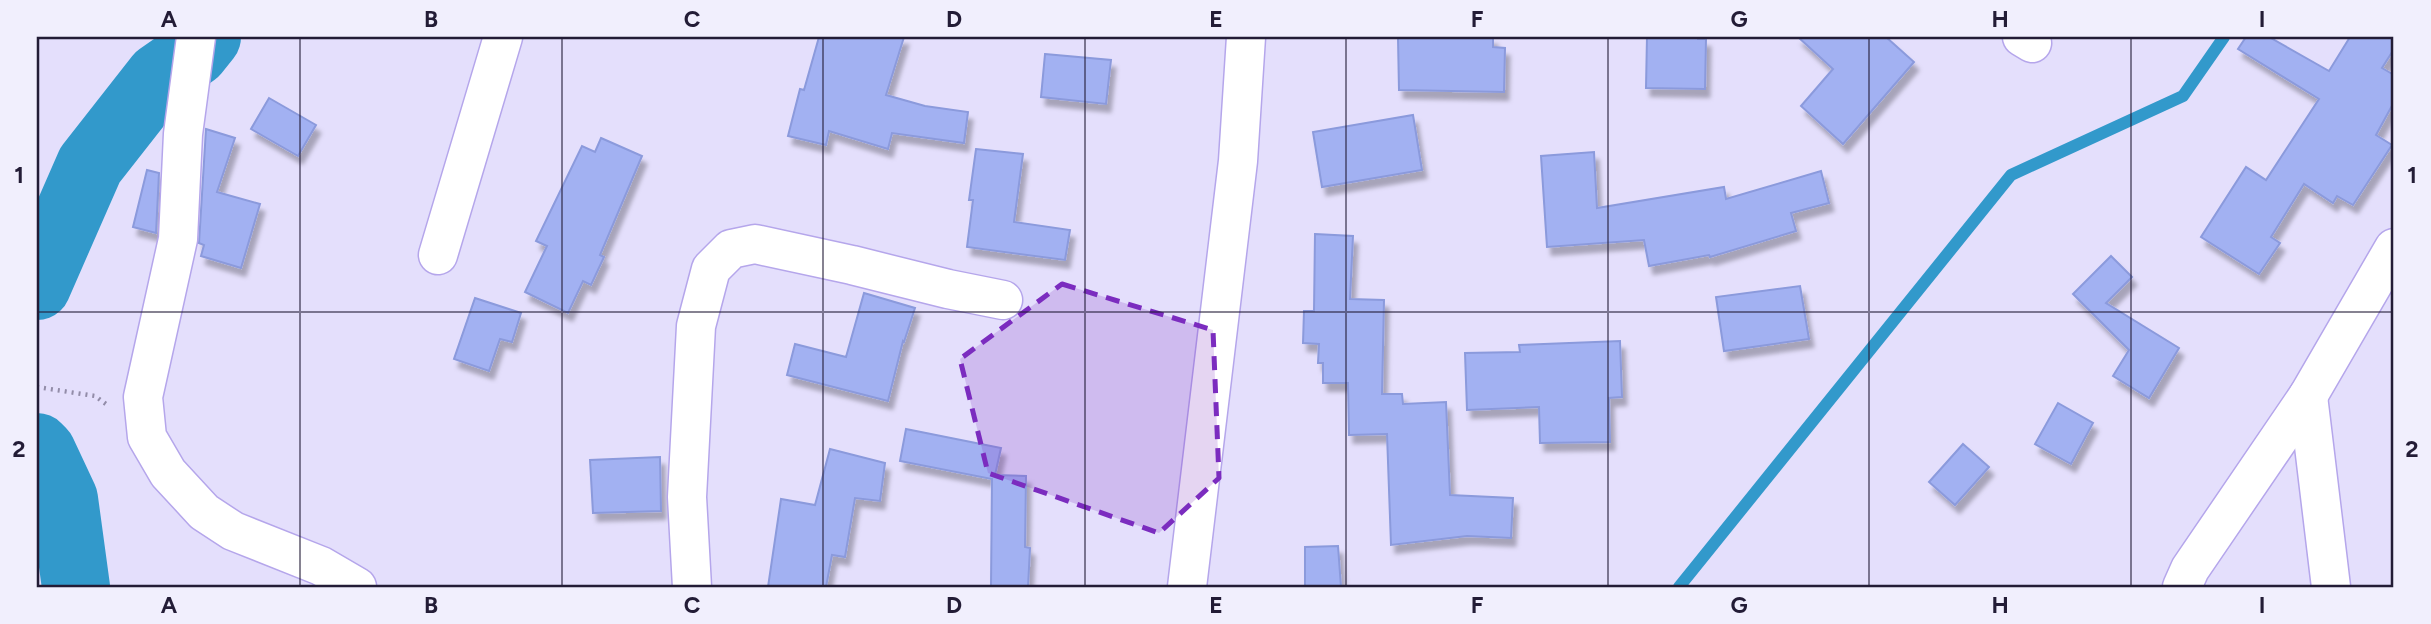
<svg xmlns="http://www.w3.org/2000/svg" width="2431" height="624" viewBox="0 0 2431 624" font-family="Figtree,sans-serif">
	<defs>
		<filter id="shadow"><feDropShadow dx="4.5" dy="8" stdDeviation="2" flood-color="#0004"/></filter>
	</defs>
	<rect width="100%" height="100%" fill="#e4dffc"/>
	<g fill="none" stroke-linecap="round" stroke-linejoin="round">
		<!-- stream -->
		<path stroke="#3299cb" stroke-width="12" d="M1679,587L2011,175L2183,96L2224,37"/>
		<!-- river -->
		<g stroke="#3299cb" stroke-width="68">
			<path d="M37,286L90,165L159,77L195,52L207,37"/>
			<path d="M37,447L42,452L64,499L76,587"/>
		</g>
	</g>
	<!-- building -->
	<g fill="#a2b1f2" stroke="#8b9adc" stroke-width="2" filter="url(#shadow)">
		<path d="M819,37H904L886,95L925,106L968,112L964,143L892,133L888,149L829,131L826,145L788,136L800,89L804,90Z"/>
		<path d="M1462,37H1493V47L1505,48L1504,92L1399,90L1398,38Z"/>
		<path d="M1647,37H1698V39H1706L1705,89L1646,88Z"/>
		<path d="M1798,37H1886L1914,62L1843,144L1801,106L1833,69Z"/>
		<path d="M2246,37H2269L2329,71L2350,37H2394V49L2382,68L2394,75V102L2376,135L2392,145L2353,205L2337,196L2333,203L2304,184L2271,237L2280,243L2259,274L2201,237L2246,167L2266,180L2319,99L2238,49Z"/>
		<path d="M1045,54L1111,60L1106,104L1041,97Z"/>
		<path d="M269,98L316,125L298,156L251,129Z"/>
		<path d="M1413,115L1422,170L1322,187L1313,132Z"/>
		<path d="M206,129L235,138L217,192L260,204L241,268L201,256L204,245L199,243Z"/>
		<path d="M601,138L642,156L600,255L604,257L591,285L583,281L568,313L525,292L547,246L536,241L582,146L595,152Z"/>
		<path d="M976,149L1023,154L1014,222L1070,230L1065,260L967,247L973,200H969Z"/>
		<path d="M1594,152L1597,208L1724,187L1726,199L1821,171L1829,203L1791,213L1796,231L1710,257L1709,255L1649,266L1644,240L1547,247L1541,156Z"/>
		<path d="M147,170L159,173L156,233L133,227Z"/>
		<path d="M1315,234L1353,236L1350,299L1384,300L1382,394H1402L1403,404L1446,402L1450,495L1513,498L1511,538L1467,536L1391,545L1387,434L1349,435L1348,383H1323V363H1318L1319,344L1303,343L1304,311H1314Z"/>
		<path d="M2111,256L2132,277L2106,303L2179,348L2149,398L2113,376L2129,350L2073,294Z"/>
		<path d="M1800,286L1809,339L1724,351L1716,297Z"/>
		<path d="M864,293L915,308L904,342L903,341L888,401L787,375L795,344L846,357Z"/>
		<path d="M475,298L521,313L512,342L500,339L489,371L454,359Z"/>
		<path d="M1620,341L1622,397L1609,398L1610,442L1540,443L1539,407L1467,410L1465,353L1520,352L1519,345Z"/>
		<path d="M2058,403L2093,423L2071,464L2035,444Z"/>
		<path d="M906,429L1001,448L995,475L1026,476L1025,547L1030,548L1028,587H991L992,479L900,461Z"/>
		<path d="M1963,444L1989,467L1955,505L1929,482Z"/>
		<path d="M830,449L885,463L880,501L855,498L845,557L832,555L826,587H768L781,499L815,505Z"/>
		<path d="M660,457L661,511L593,513L590,460Z"/>
		<path d="M1338,546L1341,587H1305V547Z"/>
	</g>
	<g fill="none" stroke-linecap="round" stroke-linejoin="round">
		<!-- minor casing -->
		<g stroke="#b5a6eb" stroke-width="41">
			<g id="minor">
				<path d="M196,37L183,134L178,239L143,397L147,437L168,473L204,512L233,531L321,566L357,587"/>
				<path d="M2022,37L2032,43"/>
				<path d="M438,255L503,37"/>
				<path d="M2308,396L2331,587"/>
				<path d="M692,587L687,497L696,326L711,269L731,249L755,244L852,265L948,289L1003,300"/>
				<path d="M1187,587L1238,161L1246,37"/>
				<path d="M2182,587L2190,569L2308,396L2394,248"/>
			</g>
		</g>
		<!-- path -->
		<path stroke="#928ca8" stroke-width="4.5" stroke-dasharray="2 5" stroke-linecap="butt" d="M37,387L95,396L106,404"/>
		<!-- minor -->
		<use href="#minor" stroke="#fff" stroke-width="38"/>
	</g>
	<!-- marked area -->
	<path fill="#7b2cbf" fill-opacity="0.2" stroke="#7b2cbf" stroke-width="5" stroke-dasharray="14 9" stroke-linejoin="round" d="M1062,284L1213,330L1219,478L1159,533L988,473L960,359Z"/>
	<!-- grid -->
	<path fill="none" stroke="#231c36" stroke-width="2" stroke-opacity="0.55" d="M300,37V587M562,37V587M823,37V587M1085,37V587M1346,37V587M1608,37V587M1869,37V587M2131,37V587M37,312H2394"/>
	<!-- border -->
	<rect width="2431" height="624" fill="none" stroke="#f1effd" stroke-width="77"/>
	<rect x="38" y="38" width="2354" height="548" fill="none" stroke="#231c36" stroke-width="2.5"/>
	<g font-size="23" text-anchor="middle" font-weight="bold" fill="#231c36">
		<text x="169" y="27">A</text>
		<text x="431" y="27">B</text>
		<text x="692" y="27">C</text>
		<text x="954" y="27">D</text>
		<text x="1216" y="27">E</text>
		<text x="1477" y="27">F</text>
		<text x="1739" y="27">G</text>
		<text x="2000" y="27">H</text>
		<text x="2262" y="27">I</text>
		<text x="19" y="183">1</text>
		<text x="2412" y="183">1</text>
		<text x="19" y="457">2</text>
		<text x="2412" y="457">2</text>
		<text x="169" y="613">A</text>
		<text x="431" y="613">B</text>
		<text x="692" y="613">C</text>
		<text x="954" y="613">D</text>
		<text x="1216" y="613">E</text>
		<text x="1477" y="613">F</text>
		<text x="1739" y="613">G</text>
		<text x="2000" y="613">H</text>
		<text x="2262" y="613">I</text>
	</g>
</svg>
